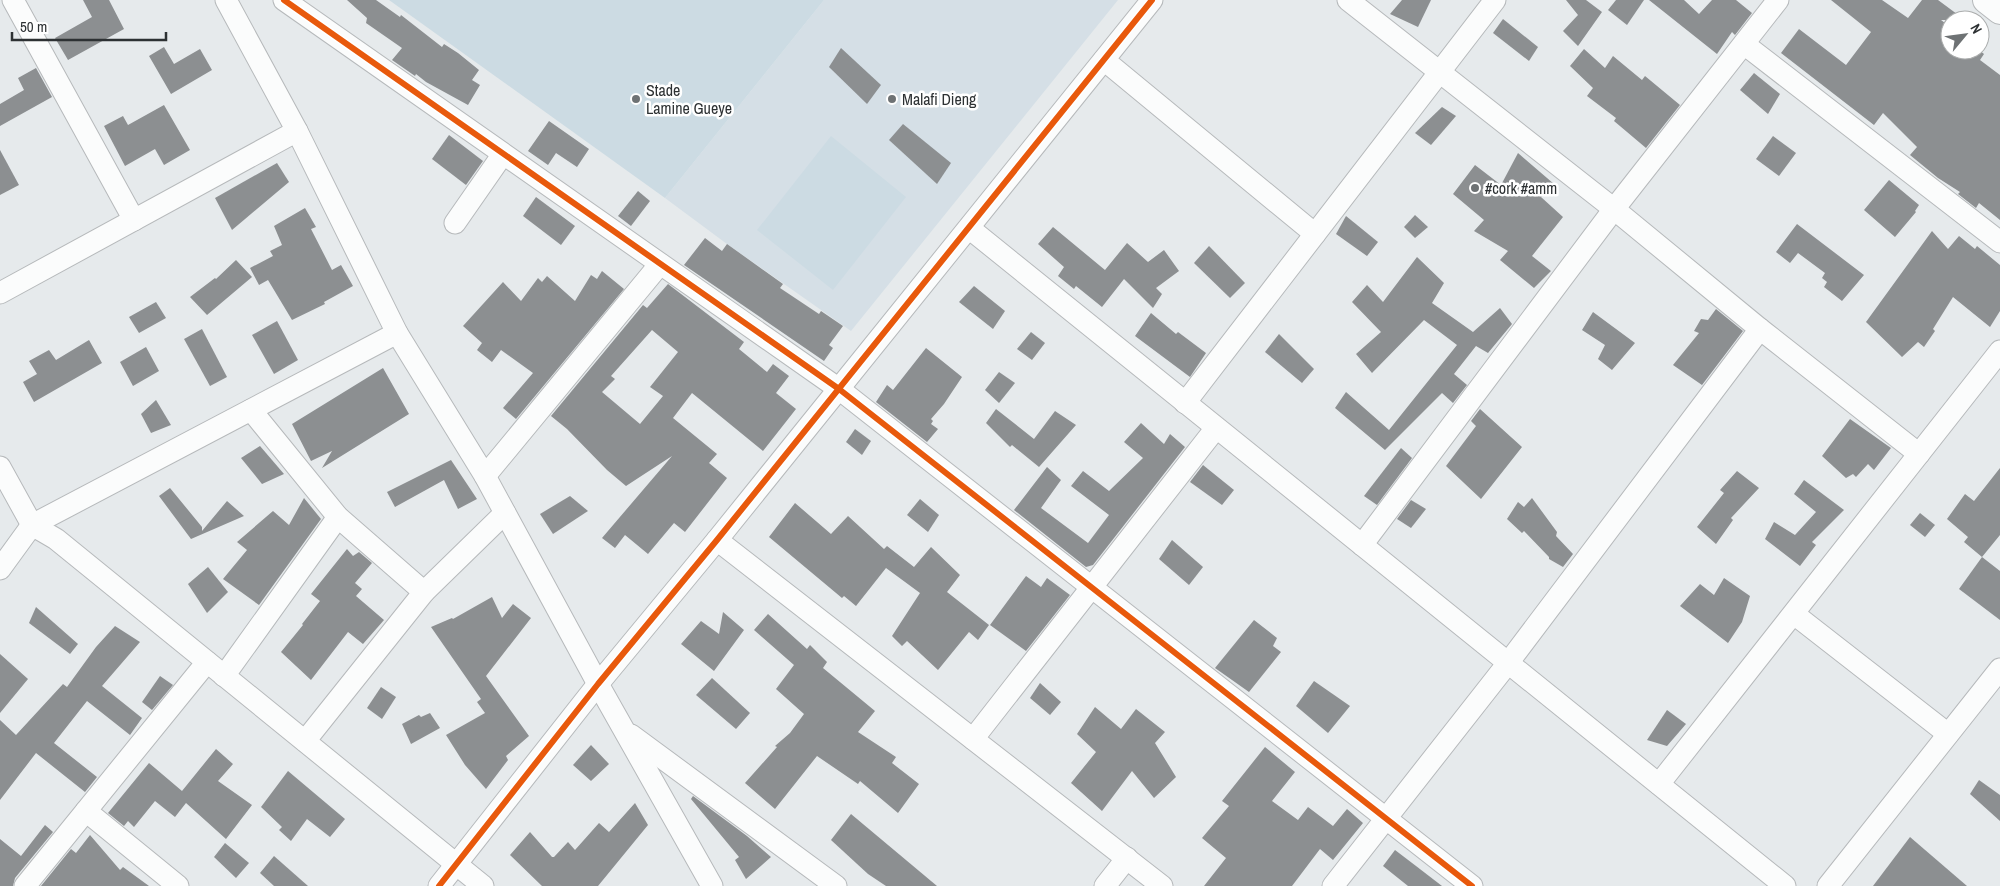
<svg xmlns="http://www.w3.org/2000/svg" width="2000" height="886" viewBox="0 0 2000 886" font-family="'Archivo Narrow',sans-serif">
	<rect width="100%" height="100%" fill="#e6eaec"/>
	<!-- built -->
	<path fill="#d5dfe6" d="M824,0H1118L851,331L727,244L665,198Z"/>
	<!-- green -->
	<g fill="#ccdbe3">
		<path d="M389,0H824L665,198Z"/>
		<path d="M831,136L906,197L833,290L757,230Z"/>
	</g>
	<!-- building -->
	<g fill="#8c8f91" fill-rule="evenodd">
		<path d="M83,0H109L124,29L68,60L55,38L92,17Z"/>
		<path d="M347,0H376L400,17L401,15L442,47L444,44L458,53L479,70L472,80L480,85L468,105L426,82L416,74L415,76L392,60L402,48L366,23L367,18Z"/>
		<path d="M1402,0H1431L1418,27L1390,14Z"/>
		<path d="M1566,0H1586L1602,12L1578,46L1563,31L1578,15Z"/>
		<path d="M1616,0H1644L1627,25L1608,10Z"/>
		<path d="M1649,0H1684L1699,14L1712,0H1736L1752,13L1735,35L1732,32L1717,54Z"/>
		<path d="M1831,0H1882L1908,18L1922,0H1938L1965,20H1941L1950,27V50H1979L1984,54L1980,60L2000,75V220L1979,203L1976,208L1958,194L1960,192L1938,178L1910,155L1917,147L1883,113L1874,125L1781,53L1799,29L1846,65L1871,32Z"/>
		<path d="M1503,19L1538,47L1529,61L1493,33Z"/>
		<path d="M164,47L174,64L200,49L212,70L171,94L149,56Z"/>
		<path d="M841,48L881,85L867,104L829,67Z"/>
		<path d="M1584,49L1605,68L1613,56L1642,80L1645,76L1680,105L1646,148L1614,121L1616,118L1587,96L1593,88L1570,66Z"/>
		<path d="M36,68L52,97L0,126V104L24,90L18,78Z"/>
		<path d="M1754,73L1780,94L1768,114L1740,90Z"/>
		<path d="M164,105L190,150L164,165L155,149L125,166L104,126L123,116L128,125Z"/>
		<path d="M1442,107L1456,116L1431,145L1415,133Z"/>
		<path d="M549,121L589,149L577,167L556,153L548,165L528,151Z"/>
		<path d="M903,124L951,163L937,184L889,140Z"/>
		<path d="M449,135L483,161L466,185L432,159Z"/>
		<path d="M1773,136L1796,153L1779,176L1756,159Z"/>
		<path d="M0,150L19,185L0,195Z"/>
		<path d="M1518,153L1554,184L1541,197L1563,217L1532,256L1551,271L1534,288L1500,260L1508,251L1474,231L1484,220L1453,194L1475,165L1501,185Z"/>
		<path d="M277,163L289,182L232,230L215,198Z"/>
		<path d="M1889,180L1919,205L1915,211L1916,212L1895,237L1864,210Z"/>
		<path d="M638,191L650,201L631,226L618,216Z"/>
		<path d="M536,197L575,226L561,245L523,216Z"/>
		<path d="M305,208L316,227L311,229L332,270L341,265L353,286L324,302L325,304L292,320L268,280L259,285L250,268L273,256L270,251L282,245L274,226Z"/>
		<path d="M1415,215L1428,227L1415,238L1404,227Z"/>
		<path d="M1346,216L1378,242L1367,256L1336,234Z"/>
		<path d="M1797,224L1864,275L1842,301L1824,287L1827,282L1822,278L1825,273L1798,253L1790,263L1776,252Z"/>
		<path d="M1053,227L1105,270L1127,243L1148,262L1164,250L1179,271L1156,288L1162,294L1153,308L1124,279L1102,307L1076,286L1074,289L1058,276L1064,267L1038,244Z"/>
		<path d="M1932,231L1948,249L1959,236L1975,249L1977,246L2000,265V311L1990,327L1953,297L1933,329L1935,331L1924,347L1918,342L1902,357L1866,322Z"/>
		<path d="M705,238L722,251L727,244L783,284L780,288L819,314L821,311L843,326L829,345L833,348L824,361L684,265Z"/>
		<path d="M1209,246L1245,283L1230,298L1194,263Z"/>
		<path d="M1417,257L1444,283L1432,303L1473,332L1500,308L1512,324L1488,353L1476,346L1454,374L1467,385L1453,403L1442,393L1385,450L1335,408L1346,392L1389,430L1457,345L1424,320L1372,373L1356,354L1381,332L1352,302L1367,285L1383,302Z"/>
		<path d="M236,260L252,277L207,315L190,297L215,278L216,279Z"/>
		<path d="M602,271L624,289L516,419L503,408L533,373L501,350L492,362L477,350L482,343L463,326L503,282L521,301L538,278L542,282L547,276L575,301L591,275L597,279Z"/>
		<path d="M668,284L744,342L739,349L767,372L773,364L789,376L776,393L796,409L763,451L692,393L673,418L717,454L709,463L727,478L685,532L674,523L648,554L625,535L615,548L602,538L672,456L626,486L607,470L567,429L551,416L643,305L647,308ZM652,330L678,352L650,387L663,396L640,424L602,392L615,379L611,376Z"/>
		<path d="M974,286L1005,311L993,329L959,302Z"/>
		<path d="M156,302L166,318L139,333L129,317Z"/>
		<path d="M1716,309L1743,331L1702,385L1673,365L1699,333L1694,331L1701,319L1708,320Z"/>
		<path d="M1593,312L1635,343L1612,370L1598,359L1605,345L1582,330Z"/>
		<path d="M1151,313L1176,334L1178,332L1206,353L1190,377L1135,336Z"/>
		<path d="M277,321L298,360L274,374L252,335Z"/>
		<path d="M202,329L227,377L210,386L184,339Z"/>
		<path d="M1031,332L1045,343L1032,360L1017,349Z"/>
		<path d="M1279,334L1314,369L1302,383L1265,352Z"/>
		<path d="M89,340L102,363L34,402L23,382L37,374L29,361L49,350L56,360Z"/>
		<path d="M146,347L159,371L133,386L120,362Z"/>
		<path d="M926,348L962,377L944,404L931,419L933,421L931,424L938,429L927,442L876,402L887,385L893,390Z"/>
		<path d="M383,368L409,414L322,468L332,451L311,461L292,424Z"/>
		<path d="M999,372L1015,383L999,403L985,390Z"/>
		<path d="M156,400L171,425L151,433L141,414Z"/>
		<path d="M996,409L1034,439L1055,411L1076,425L1039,467L1012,445L1010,447L986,423Z"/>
		<path d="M1480,409L1522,447L1481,499L1446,466L1476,426L1471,421Z"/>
		<path d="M1850,419L1891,448L1874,470L1868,464L1856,477L1853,474L1846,478L1822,456Z"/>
		<path d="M1141,423L1164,444L1170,434L1185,447L1093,565L1086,567L1014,510L1047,467L1061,480L1041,508L1088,543L1109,515L1071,486L1083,471L1109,491L1143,458L1124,442Z"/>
		<path d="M855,429L871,441L862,455L846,442Z"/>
		<path d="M260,446L284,474L262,484L241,458Z"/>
		<path d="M1401,448L1412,458L1377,505L1364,496Z"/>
		<path d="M451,460L477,499L458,509L444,480L395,507L387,492Z"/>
		<path d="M1203,465L1234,490L1222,505L1190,482Z"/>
		<path d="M2000,468V535L1982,557L1964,542L1968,537L1947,519L1965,494L1974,501Z"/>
		<path d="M1737,471L1759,488L1731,518L1733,520L1716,544L1697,527L1724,493L1720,490Z"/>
		<path d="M1804,480L1844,510L1812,542L1816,545L1800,566L1765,539L1774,522L1795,535L1816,512L1794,494Z"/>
		<path d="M170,488L202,527V531L227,501L244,516L191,539L159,496Z"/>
		<path d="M570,496L588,511L553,534L540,514Z"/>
		<path d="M304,498L321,519L259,605L223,579L247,550L237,542L273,511L289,525Z"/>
		<path d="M1532,498L1557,532L1556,536L1573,554L1563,567L1549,559V557L1524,531L1522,533L1507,519L1518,502L1524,507Z"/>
		<path d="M920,499L939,515L928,532L907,515Z"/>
		<path d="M1411,500L1426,509L1411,528L1397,519Z"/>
		<path d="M795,503L831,534L848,516L884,549L887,546L914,567L931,547L960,575L947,592L989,625L978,640L969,632L938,670L907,641L902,646L892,636L920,593L886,568L856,606L844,596L842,598L769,537Z"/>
		<path d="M1920,513L1935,525L1925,537L1910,525Z"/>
		<path d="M1172,540L1203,567L1189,585L1159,559Z"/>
		<path d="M347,549L353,556L359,552L372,563L355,583L362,589L356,596L384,620L363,644L348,632L311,680L281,652L303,625L302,624L320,601L311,594Z"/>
		<path d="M1982,557L2000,571V620L1959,589Z"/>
		<path d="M208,567L228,592L207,613L188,584Z"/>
		<path d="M1026,576L1041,587L1047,578L1070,595L1026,651L990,625Z"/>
		<path d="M1724,578L1750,596L1742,622L1728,643L1680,606L1700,584L1714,595Z"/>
		<path d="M492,597L502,618L513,604L531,618L486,676L529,736L506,756L508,760L486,789L465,765L446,735L485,713L477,702L481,699L431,627L452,618L453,619Z"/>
		<path d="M36,607L78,644L70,654L29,623Z"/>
		<path d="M723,612L744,630L714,671L681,644L701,621L719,634Z"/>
		<path d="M768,614L807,649L810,645L827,662L823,668L875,711L858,732L896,757L892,763L919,784L898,813L860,781L858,784L817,756L775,809L745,783L777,747L775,746L790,733L804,714L776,689L794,665L754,630Z"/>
		<path d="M1254,620L1277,638L1273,646L1281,652L1249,692L1215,668Z"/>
		<path d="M115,626L140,642L102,686L142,718L130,735L87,701L54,743L97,777L85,792L36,753L0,800V720L16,735L63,684L67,687L96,647Z"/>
		<path d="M0,654L28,679L0,713Z"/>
		<path d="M160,676L173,685L152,710L142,702Z"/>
		<path d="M712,678L750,713L736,729L696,695Z"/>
		<path d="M1314,681L1350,706L1328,733L1296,706Z"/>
		<path d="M1040,683L1061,702L1050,715L1030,698Z"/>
		<path d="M381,687L396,697L382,719L367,708Z"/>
		<path d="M1095,707L1121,729L1136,709L1165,732L1155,743L1176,777L1154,798L1132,771L1102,811L1071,783L1096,752L1077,734Z"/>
		<path d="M1667,710L1686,724L1667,746L1647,740Z"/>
		<path d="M430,713L440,728L411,744L402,724L419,715L421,717Z"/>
		<path d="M591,745L609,764L591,781L573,765Z"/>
		<path d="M1265,747L1295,772L1272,801L1298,820L1308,807L1333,826L1347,809L1363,823L1333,860L1320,849L1292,886H1204L1226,858L1202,838L1229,806L1222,801Z"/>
		<path d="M216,749L233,764L218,781L252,805L226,839L186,803L175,817L155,801L134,827L128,821L124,826L108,813L149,763L182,791Z"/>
		<path d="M288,771L345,819L330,837L307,819L291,841L279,830L282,827L261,807Z"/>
		<path d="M1979,780L2000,795V821L1970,794Z"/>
		<path d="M693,796L747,836L771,857L746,879L735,860L739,857L691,799Z"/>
		<path d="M635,803L648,825L598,886H542L510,855L530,832L552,857H554L568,842L575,850L599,823L609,832Z"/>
		<path d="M851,814L937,886H886L868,874L831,840Z"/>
		<path d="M45,825L53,832L15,878L13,886H0V839L21,856Z"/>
		<path d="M90,835L120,870L123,867L149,886H41L71,849L76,853Z"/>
		<path d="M1910,837L1967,886H1873Z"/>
		<path d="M225,843L249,863L236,878L214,857Z"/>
		<path d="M1395,850L1416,866L1442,886H1408L1383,866Z"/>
		<path d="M274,856L308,886H274L260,873Z"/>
	</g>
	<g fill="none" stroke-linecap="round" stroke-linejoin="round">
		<!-- minor casing -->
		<g stroke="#b6b9bb" stroke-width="23">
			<g id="minor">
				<path d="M13,0L134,220"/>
				<path d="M226,0L297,131L397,333L485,476L598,684L712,886"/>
				<path d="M284,0L839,389L1472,886"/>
				<path d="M1348,0L1614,209L1760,329L1919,454"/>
				<path d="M1744,44L2000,242"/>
				<path d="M1104,60L1315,234"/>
				<path d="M455,223L503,154"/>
				<path d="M969,228L1785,886"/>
				<path d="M0,293L297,131"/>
				<path d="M1185,403L1495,0"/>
				<path d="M251,410L338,517L424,592"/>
				<path d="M0,467L32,525L56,539L483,886"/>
				<path d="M485,476L660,264"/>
				<path d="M717,540L1162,886"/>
				<path d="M1362,545L1614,209L1778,0"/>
				<path d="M0,569L32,525L397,333"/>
				<path d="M1794,614L1948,734"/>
				<path d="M224,676L338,517"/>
				<path d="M631,735L836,886"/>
				<path d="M973,739L1216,428"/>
				<path d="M305,741L424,592L505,513"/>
				<path d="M1659,784L2000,351"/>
				<path d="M86,811L178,886"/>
				<path d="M25,886L207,662"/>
				<path d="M439,886L598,684L717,540L1152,0"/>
				<path d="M1105,886L1127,858"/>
				<path d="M1333,886L1508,663L1760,329"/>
				<path d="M1828,886L2000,669"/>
			</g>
		</g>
		<!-- tertiary casing -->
		<g stroke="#b6b9bb" stroke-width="28">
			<path id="tertiary" d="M1986,0L2000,11"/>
		</g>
		<!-- minor -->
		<use href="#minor" stroke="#fbfcfc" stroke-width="21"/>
		<!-- tertiary -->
		<use href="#tertiary" stroke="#fbfcfc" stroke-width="26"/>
		<!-- cycleway casing -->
		<g stroke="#fff" stroke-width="9">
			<g id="cycleway">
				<path d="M284,0L839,389L1472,886"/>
				<path d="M439,886L598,684L717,540L1152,0"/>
			</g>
		</g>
		<!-- cycleway -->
		<use href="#cycleway" stroke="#e8590c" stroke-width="6"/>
	</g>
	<!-- markers -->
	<g fill="#6e7274" stroke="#fff" stroke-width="2">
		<circle cx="636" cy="99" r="5"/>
		<circle cx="892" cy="99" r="5"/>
		<circle cx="1475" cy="188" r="5"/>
	</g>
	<g text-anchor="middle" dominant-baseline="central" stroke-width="5" stroke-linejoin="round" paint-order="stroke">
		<!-- poi labels -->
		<g font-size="16" fill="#2d3133" stroke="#fff" text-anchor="start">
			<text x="646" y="90">Stade<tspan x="646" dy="18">Lamine Gueye</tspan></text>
			<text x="902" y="99">Malafi Dieng</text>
			<text x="1485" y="188">#cork #amm</text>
		</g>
	</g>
	<!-- north arrow -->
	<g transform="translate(1965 35) rotate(61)"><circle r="24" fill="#ffffff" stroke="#abadad"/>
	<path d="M0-4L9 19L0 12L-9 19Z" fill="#6e7274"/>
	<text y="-8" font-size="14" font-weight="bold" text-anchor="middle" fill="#2d3133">N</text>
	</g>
	<!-- scale -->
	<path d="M12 32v8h154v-8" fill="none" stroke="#2d3133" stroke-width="2.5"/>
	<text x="20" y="32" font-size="15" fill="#2d3133" stroke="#ffffff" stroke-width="4" paint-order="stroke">50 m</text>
</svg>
